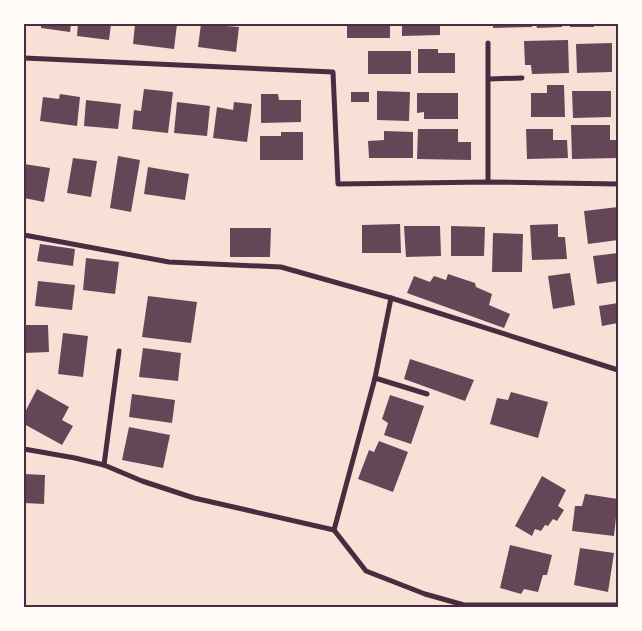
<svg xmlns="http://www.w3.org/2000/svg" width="642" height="631" viewBox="0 0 642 631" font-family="'Fira Sans Condensed',sans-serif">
	<rect width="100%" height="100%" fill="#f7e1d7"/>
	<!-- building -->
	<g fill="#644757">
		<path d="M41,24H71L70,32L41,28Z"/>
		<path d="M78,24H111L109,40L77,36Z"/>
		<path d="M135,24H177L174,49L133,44Z"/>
		<path d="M201,24L239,27L236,52L198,47Z"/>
		<rect x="347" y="24" width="43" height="14"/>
		<path d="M402,24H440V35L402,36Z"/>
		<path d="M493,24H532V27L493,28Z"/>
		<path d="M536,24H562V27L537,28Z"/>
		<path d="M570,24H593L594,27H570Z"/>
		<path d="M568,40L569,73L532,74L531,65H525L524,41Z"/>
		<path d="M612,43V72L577,73L576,44Z"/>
		<path d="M418,49H438V53H455V73H418Z"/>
		<rect x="368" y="51" width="43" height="23"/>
		<path d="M547,85H564L565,117H531V93H547Z"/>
		<path d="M144,89L173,92L168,133L132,129L134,110L141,111Z"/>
		<path d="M377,91L410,92L409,121L377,120Z"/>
		<path d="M572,91H611V117L573,118Z"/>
		<rect x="351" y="92" width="18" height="10"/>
		<path d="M417,93H458V119H424V112L417,113Z"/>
		<path d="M60,94L80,97L77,126L40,121L43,97L59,99Z"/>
		<path d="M261,94H278L279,100H301V122L261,123Z"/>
		<path d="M86,100L121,104L118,129L84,126Z"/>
		<path d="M177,102L210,106L207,136L174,133Z"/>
		<path d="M234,102L252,104L247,142L213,138L217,107L233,110Z"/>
		<path d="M571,125H610V140H618V158L572,159Z"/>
		<path d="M418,129H458V142H471V160L417,159Z"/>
		<path d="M526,129H553V140H567L568,158L527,159Z"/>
		<path d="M384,131L413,132V158H369L368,141L384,140Z"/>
		<path d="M281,132H303V160H260V136H281Z"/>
		<path d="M118,156L140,160L131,212L110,208Z"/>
		<path d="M73,158L97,161L91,197L67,193Z"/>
		<path d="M24,164L50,168L44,202L24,198Z"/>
		<path d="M148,167L189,174L185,200L144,194Z"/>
		<path d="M618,207V240L588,244L584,211Z"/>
		<path d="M400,224L401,253H362V225Z"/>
		<path d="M558,224V237H565L567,259L532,260L530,225Z"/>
		<path d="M404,226H440L441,256L406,257Z"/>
		<path d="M451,226L485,227L484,256H451Z"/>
		<path d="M230,228H271L270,257H230Z"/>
		<path d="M493,233L523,234L522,272H492Z"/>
		<path d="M40,244L75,249L73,266L37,261Z"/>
		<path d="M618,253V281L597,284L593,256Z"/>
		<path d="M86,258L119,262L115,294L83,290Z"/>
		<path d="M570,273L575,305L553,309L548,276Z"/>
		<path d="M448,274L475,283L476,287L492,294L489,305L510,314L504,328L407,293L414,276L430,282L434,276L446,280Z"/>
		<path d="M38,281L75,285L72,310L35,306Z"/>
		<path d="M148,296L197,302L191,343L142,337Z"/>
		<path d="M618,303V323L602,326L599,306Z"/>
		<path d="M24,325H48L49,352L24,353Z"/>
		<path d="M63,333L88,336L83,377L58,374Z"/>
		<path d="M143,348L181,353L178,381L139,377Z"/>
		<path d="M410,359L474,380L465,401L404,379Z"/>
		<path d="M37,389L69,407L62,420L73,426L62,445L24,424V414Z"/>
		<path d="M511,392L548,402L538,438L490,424L497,398L508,400Z"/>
		<path d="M132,394L175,400L172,423L129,417Z"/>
		<path d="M390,395L424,406L411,444L384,435L388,423L382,419Z"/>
		<path d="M129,427L170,435L163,468L122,460Z"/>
		<path d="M379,441L408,452L393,492L358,479L369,450L374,452Z"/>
		<path d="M24,474L45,475L44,504L24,503Z"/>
		<path d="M542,476L566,490L558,506L564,510L557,521L553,519L548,526L545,525L541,531L535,529L532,536L515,526Z"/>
		<path d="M585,494L618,499L614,536L572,531L575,506H582Z"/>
		<path d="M510,545L552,555L547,575H543L538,592L524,589L521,594L500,588Z"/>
		<path d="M580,548L614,553L608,592L574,585Z"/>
	</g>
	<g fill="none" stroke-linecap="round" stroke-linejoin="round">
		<!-- minor -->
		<g stroke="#4a2c40" stroke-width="5">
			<path d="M24,58L333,72L338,184L488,182L618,184"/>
			<path d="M489,79L522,78"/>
			<path d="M488,182V43"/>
			<path d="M24,235L169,262L281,267L391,298L618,370"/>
			<path d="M375,378L427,394"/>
			<path d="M24,449L75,458L104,465L142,481L194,498L334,530L366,571L425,594L464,605H618"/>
			<path d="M104,465L119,351"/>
			<path d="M334,530L375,378L391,298"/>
		</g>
	</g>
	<!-- border -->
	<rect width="642" height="631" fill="none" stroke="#fffaf5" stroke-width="50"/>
	<rect x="25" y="25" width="592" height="581" fill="none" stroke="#4a2c40" stroke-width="2"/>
</svg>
